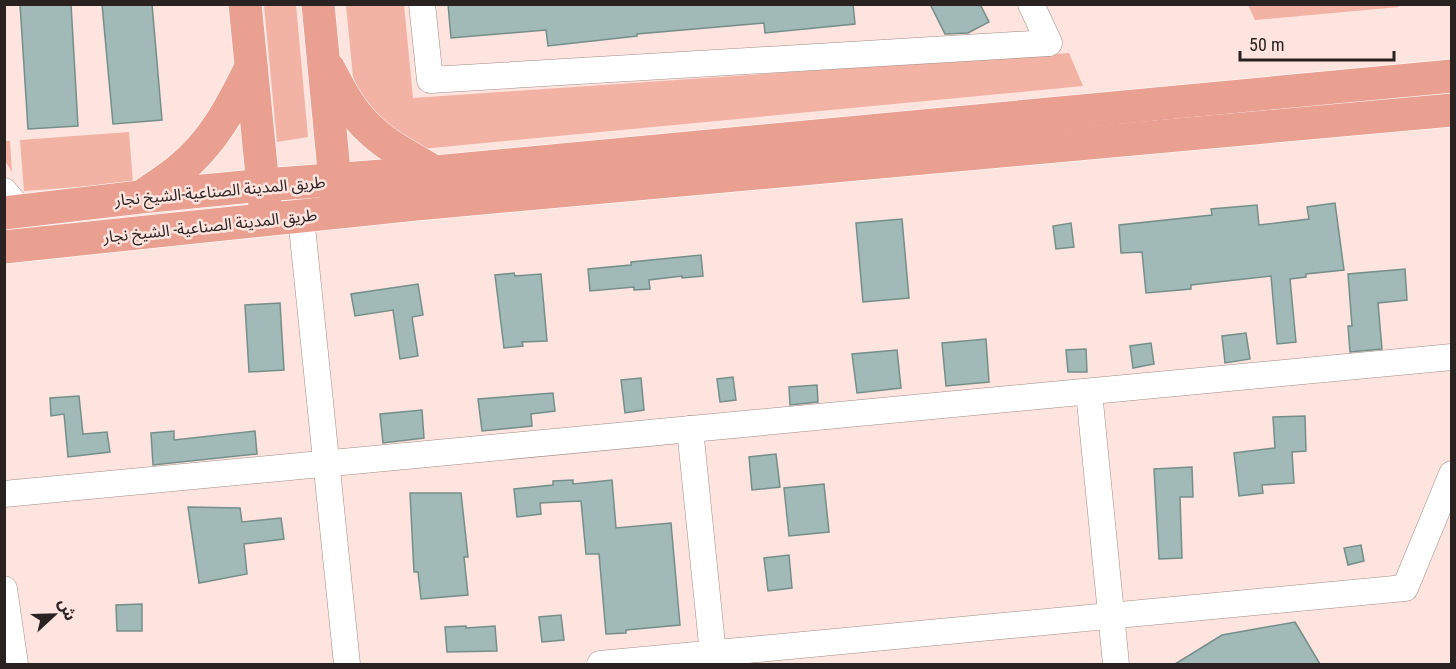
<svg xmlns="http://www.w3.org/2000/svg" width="1456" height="669" viewBox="0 0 1456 669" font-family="'Roboto Condensed','Noto Sans Arabic',sans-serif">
	<rect width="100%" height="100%" fill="#fde4df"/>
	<!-- green -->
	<g fill="#f2b2a4">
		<path d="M1398,4L1399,7L1255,20L1248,5Z"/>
		<path d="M264,5H296L308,137L277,142Z"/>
		<path d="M346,5H404L413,98L1069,53L1083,86L401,151L373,122L353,77Z"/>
		<path d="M129,132L133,183L24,191L20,140Z"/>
		<path d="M5,141H10L12,172L5,161Z"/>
	</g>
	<!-- building -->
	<g fill="#a1bab7" stroke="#758e8a" stroke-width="1.5">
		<path d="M20,4H71L78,126L28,129Z"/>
		<path d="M102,4H152L162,120L113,124Z"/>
		<path d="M448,4H853L855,24L765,33L764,23L637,34V36L548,46L546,30L451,38Z"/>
		<path d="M930,4H980L989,22L968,33L945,34Z"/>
		<path d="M1335,203L1344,270L1306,274V277L1290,279L1296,342L1277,344L1271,276L1191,285V289L1146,293L1142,252L1121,253L1119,225L1212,215L1211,209L1257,205L1259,225L1309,219L1307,207Z"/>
		<path d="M902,219L909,298L863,302L856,223Z"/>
		<path d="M1071,223L1074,247L1056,249L1053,226Z"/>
		<path d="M701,255L703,276L682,278V276L649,280L650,289L634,290V287L590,291L588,269L631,265V262Z"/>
		<path d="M1405,269L1407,300L1378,303L1382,349L1350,352L1348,326H1352L1348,274Z"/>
		<path d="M514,273L515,276L541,274L547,341L522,342L523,346L504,348L495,275Z"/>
		<path d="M418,284L423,315L412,317L418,356L400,359L393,310L355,316L351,294Z"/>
		<path d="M280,303L284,370L249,372L245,305Z"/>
		<path d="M1246,333L1250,359L1225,363L1222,336Z"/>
		<path d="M986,339L989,382L946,386L942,343Z"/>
		<path d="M1151,343L1154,364L1133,368L1130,346Z"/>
		<path d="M1086,349L1087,372H1068L1066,350Z"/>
		<path d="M897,350L901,388L857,393L852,354Z"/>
		<path d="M733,377L736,400L720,402L717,379Z"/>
		<path d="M641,378L644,410L625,413L621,380Z"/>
		<path d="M817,385L818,402L790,405L789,387Z"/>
		<path d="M553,393L555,411L531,414L532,426L482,431L478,399Z"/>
		<path d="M79,396L83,434L107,432L110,452L68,457L64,414L51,416L50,398Z"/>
		<path d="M422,410L424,438L383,443L380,414Z"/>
		<path d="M1305,416L1306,451L1292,452L1294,483L1262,485L1263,493L1239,496L1234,453L1275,448L1273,417Z"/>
		<path d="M174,431V440L255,431L257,454L153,465L151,433Z"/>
		<path d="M776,454L780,487L752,490L749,457Z"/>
		<path d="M1192,467L1193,497H1180L1182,558L1159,559L1154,469Z"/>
		<path d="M573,480V484L612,480L616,528L671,523L680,625L626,630V633L606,634L599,554H586L581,501L540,503L541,514L517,517L514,489L553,485V481Z"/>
		<path d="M824,484L829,532L789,536L784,488Z"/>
		<path d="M410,493H461L468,557H464L468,595L421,599L418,572H414Z"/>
		<path d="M188,507L240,508L242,522L281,518L284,539L244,544L247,574L199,583Z"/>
		<path d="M1361,545L1364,561L1348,565L1344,548Z"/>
		<path d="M789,555L792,588L768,591L764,558Z"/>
		<path d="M142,604V631H117L116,605Z"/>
		<path d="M561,615L564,640L542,642L539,617Z"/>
		<path d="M1295,622L1320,664H1175L1222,635Z"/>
		<path d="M466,626V628L495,626L497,651L447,652L445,627Z"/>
	</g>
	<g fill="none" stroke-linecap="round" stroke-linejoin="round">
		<!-- minor casing -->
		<g stroke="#a18b86" stroke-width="27">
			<g id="minor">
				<path d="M422,4L430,80L1049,43L1031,4"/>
				<path d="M4,191L21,211"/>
				<path d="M301,217L347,664"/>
				<path d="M1089,392L1116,664"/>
				<path d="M690,429L714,664"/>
				<path d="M4,494L1452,357"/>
				<path d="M4,589L15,664"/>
				<path d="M600,664L1405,588L1452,474"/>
			</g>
		</g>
		<!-- primary casing -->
		<g stroke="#fff" stroke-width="34">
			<g id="primary">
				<path d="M245,4L265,206"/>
				<path d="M318,4L337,202"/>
				<path d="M329,69C336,82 342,95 350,106C371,138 403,154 435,172"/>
				<path d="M144,195C155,187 168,179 179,170C213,143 232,106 251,67"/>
				<path d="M4,213L140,197L264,185L435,172L1452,76"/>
				<path d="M4,247L416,204L1452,110"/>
			</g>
		</g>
		<!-- minor -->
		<use href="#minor" stroke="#fff" stroke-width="26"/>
		<!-- primary -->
		<use href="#primary" stroke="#e9a091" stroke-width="33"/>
	</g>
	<g text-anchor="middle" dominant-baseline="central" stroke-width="5" stroke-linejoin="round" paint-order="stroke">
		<!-- street labels -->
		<g font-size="16" fill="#2a2220" stroke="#fde4df">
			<text transform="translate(220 191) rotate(-5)">طريق المدينة الصناعية-الشيخ نجار</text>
			<text transform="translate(210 226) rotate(-6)">طريق المدينة الصناعية- الشيخ نجار</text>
		</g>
	</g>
	<!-- border -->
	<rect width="1456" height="669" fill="none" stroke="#2a2220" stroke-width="12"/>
	<!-- north arrow -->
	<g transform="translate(54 615) rotate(68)" stroke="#fde4df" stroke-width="4.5" paint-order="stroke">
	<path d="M0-4.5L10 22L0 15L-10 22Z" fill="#2a2220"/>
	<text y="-9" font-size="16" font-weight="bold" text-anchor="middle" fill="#2a2220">ش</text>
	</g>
	<!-- scale -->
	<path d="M1240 51v9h154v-9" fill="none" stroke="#2a2220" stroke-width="3"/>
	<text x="1249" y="51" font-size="18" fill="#2a2220" stroke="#fde4df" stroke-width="4.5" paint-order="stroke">50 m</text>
</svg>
